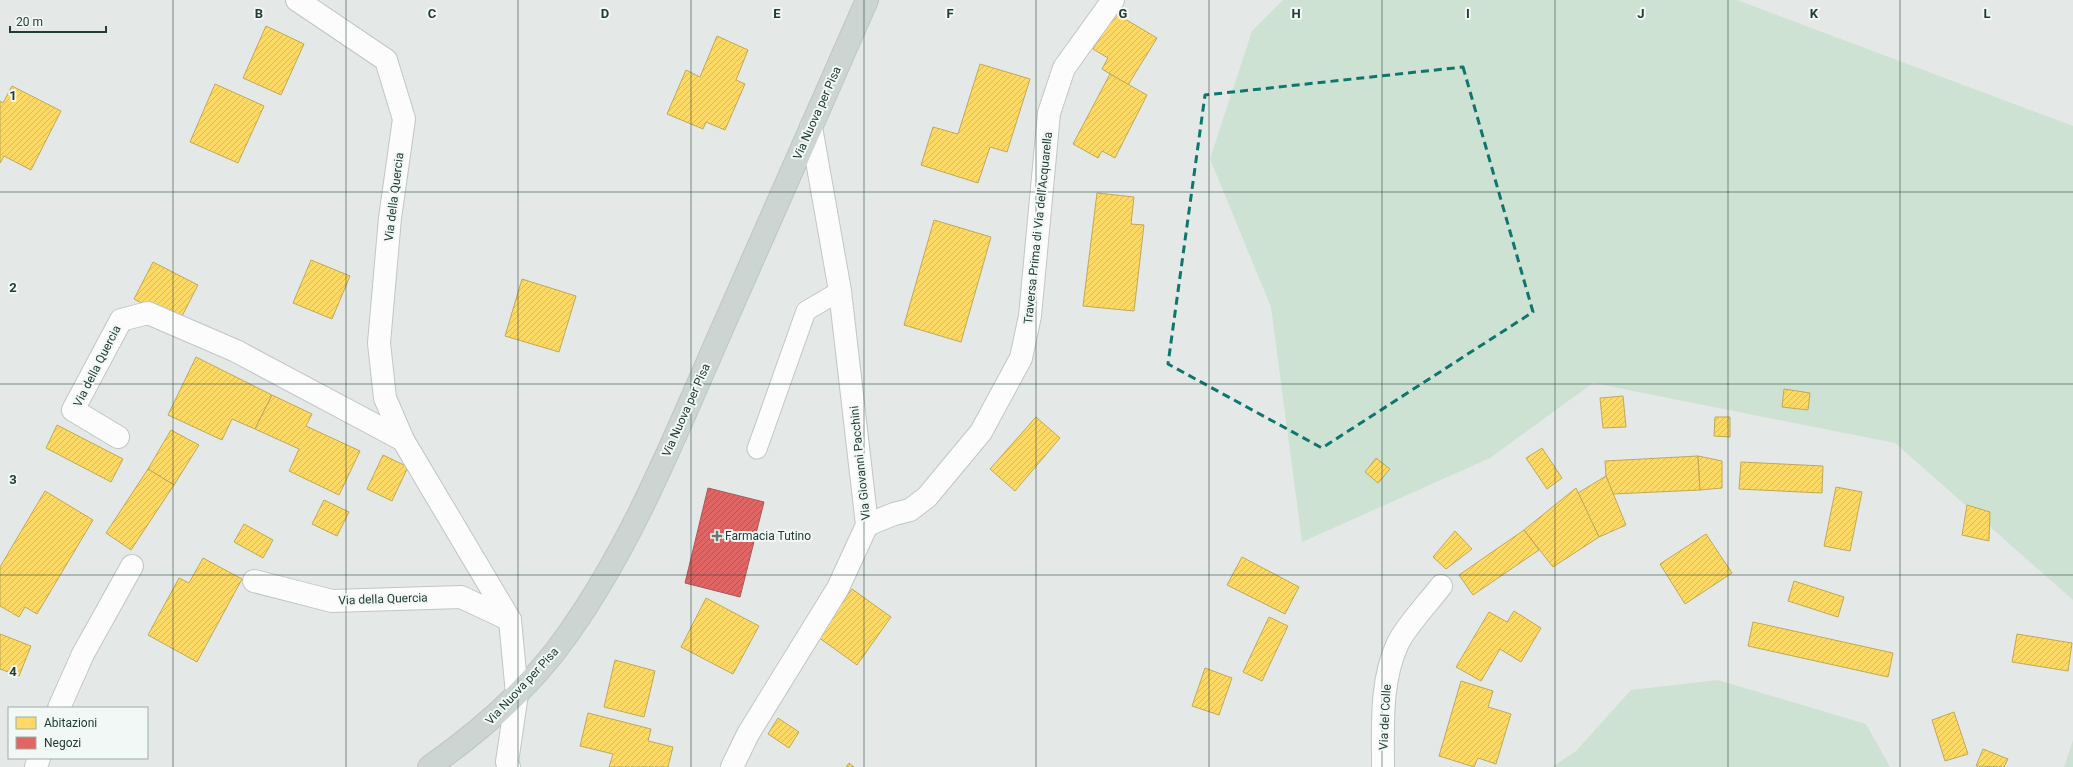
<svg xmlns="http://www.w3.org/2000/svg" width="2073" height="767" viewBox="0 0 2073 767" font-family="Roboto,sans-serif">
	<defs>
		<pattern id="homes-hatch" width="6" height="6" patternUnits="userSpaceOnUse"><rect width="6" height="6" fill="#ffd966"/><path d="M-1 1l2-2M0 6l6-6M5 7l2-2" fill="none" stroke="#dabb59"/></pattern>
		<pattern id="shops-hatch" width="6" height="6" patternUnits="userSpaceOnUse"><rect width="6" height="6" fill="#e06666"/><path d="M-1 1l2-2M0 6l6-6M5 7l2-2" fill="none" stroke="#b55555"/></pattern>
	</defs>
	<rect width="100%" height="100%" fill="#e4e9e7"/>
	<!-- green -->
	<g fill="#cde2d3">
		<path d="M1283,0H1737L2073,126V600L1895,443L1593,383L1490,458L1302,542L1271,307L1210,159L1252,31Z"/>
		<path d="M1718,680L1866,724L1890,767H1552L1576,751L1631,690Z"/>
		<path d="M2073,740V767H2064Z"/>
	</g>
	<!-- homes -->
	<g fill="url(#homes-hatch)" stroke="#bdaa57">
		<path d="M1115,13L1157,38L1128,85L1102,69L1108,58L1093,49Z"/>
		<path d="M266,26L304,44L281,95L243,78Z"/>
		<path d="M717,36L748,50L736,80L745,84L725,130L706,122L703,129L667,114L686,70L700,77Z"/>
		<path d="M980,64L1030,79L1007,152L990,147L978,183L921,165L933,127L958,134Z"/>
		<path d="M1110,74L1147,95L1115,158L1102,151L1098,158L1073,144Z"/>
		<path d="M215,84L264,106L238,163L190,142Z"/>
		<path d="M12,86L61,111L31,170L4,156L0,163V101L3,103Z"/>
		<path d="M1097,193L1134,197L1131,224L1144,225L1134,311L1083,306Z"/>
		<path d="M934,220L991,237L961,342L904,325Z"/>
		<path d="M311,260L350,276L332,319L293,303Z"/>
		<path d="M153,262L198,285L179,322L134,299Z"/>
		<path d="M522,279L576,296L559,352L505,336Z"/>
		<path d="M196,357L272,395L255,429L232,419L222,440L168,415Z"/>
		<path d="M1784,389L1810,393L1808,410L1782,407Z"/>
		<path d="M272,395L312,414L306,426L360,451L339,495L289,471L299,449L255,429Z"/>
		<path d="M1623,396L1626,427L1603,428L1600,398Z"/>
		<path d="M1036,417L1060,438L1015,491L990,469Z"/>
		<path d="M1715,417H1730V437L1714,436Z"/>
		<path d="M57,425L123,459L111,482L46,448Z"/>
		<path d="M171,430L199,445L174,485L148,469Z"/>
		<path d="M1542,448L1562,478L1547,489L1526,458Z"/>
		<path d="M383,455L408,467L392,501L367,489Z"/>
		<path d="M1698,456L1700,490L1613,494L1606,476L1605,461Z"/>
		<path d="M1698,456L1722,461V488L1700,490Z"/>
		<path d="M1376,458L1390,469L1378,483L1365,472Z"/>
		<path d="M1741,462L1823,466L1822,493L1739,489Z"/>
		<path d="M148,469L174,485L131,550L106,533Z"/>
		<path d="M1606,476L1626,525L1599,537L1578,493Z"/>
		<path d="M1836,487L1862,492L1850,551L1824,546Z"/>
		<path d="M1576,488L1599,537L1553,567L1524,530Z"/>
		<path d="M45,491L93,520L37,614L25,607L19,617L0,606V567Z"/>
		<path d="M324,500L349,512L337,536L312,524Z"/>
		<path d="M1967,505L1990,512L1989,541L1962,535Z"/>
		<path d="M244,524L273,540L263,558L234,542Z"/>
		<path d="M1524,530L1539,550L1473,595L1459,575Z"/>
		<path d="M1455,531L1472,549L1446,569L1433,557Z"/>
		<path d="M1706,534L1732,573L1685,604L1660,564Z"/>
		<path d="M1242,557L1299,587L1285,614L1227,585Z"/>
		<path d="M203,558L242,579L197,662L148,635L179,578L189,583Z"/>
		<path d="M1794,581L1844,597L1838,617L1788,601Z"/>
		<path d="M852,589L891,617L857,665L818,637Z"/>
		<path d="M706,598L759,626L733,674L681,647Z"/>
		<path d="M1514,611L1541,628L1521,662L1500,649L1481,681L1456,667L1489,612L1507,622Z"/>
		<path d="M1269,617L1288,626L1262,681L1243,672Z"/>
		<path d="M1753,622L1893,653L1888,677L1748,646Z"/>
		<path d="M0,634L31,646L19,676L0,669Z"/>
		<path d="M2017,634L2072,643L2068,671L2012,662Z"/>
		<path d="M615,660L655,671L644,717L604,707Z"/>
		<path d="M1205,668L1232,678L1219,715L1192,706Z"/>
		<path d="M1461,681L1493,691L1488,707L1511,714L1496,764L1478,758L1474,767L1439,756Z"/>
		<path d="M1954,712L1968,754L1945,761L1932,720Z"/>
		<path d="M588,713L651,729L648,741L673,747L668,767H609L613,754L580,746Z"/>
		<path d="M778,718L799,732L789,748L768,734Z"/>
		<path d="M1983,749L2008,759L2004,767L1976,766Z"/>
		<path d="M849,763L854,767H846Z"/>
	</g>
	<!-- shops -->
	<path fill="url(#shops-hatch)" stroke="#a75957" d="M708,488L764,502L740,597L685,583Z"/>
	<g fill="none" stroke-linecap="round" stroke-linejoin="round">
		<!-- lane casing -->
		<g stroke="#c1c6c4" stroke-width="21">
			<path id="lane" d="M757,449L806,311L840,291"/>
		</g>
		<!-- street casing -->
		<g stroke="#c1c6c4" stroke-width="24">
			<g id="street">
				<path d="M297,0L386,60L404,119L390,218L379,343L385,398L403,440"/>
				<path d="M118,437L73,410L121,320L148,313L236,351L403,440L510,620L517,694L507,762L509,767"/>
				<path d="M867,525L894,514L910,510L927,497L981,432L1021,358L1030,316L1049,113L1064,68L1113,0"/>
				<path d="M254,581L332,601L461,597L510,620"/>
				<path d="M59,708L83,654L132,566"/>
				<path d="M36,767L39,758"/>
				<path d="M732,767L748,734L838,588L867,525L840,291L811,127"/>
				<path d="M1383,767C1383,726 1380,681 1398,643C1406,626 1429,602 1441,586"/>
			</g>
		</g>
		<!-- primary casing -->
		<g stroke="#bdc5c2" stroke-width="24">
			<path id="primary" d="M429,767C482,730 531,687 568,634C634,541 676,433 722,329C770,220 819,110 867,0"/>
		</g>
		<!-- lane -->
		<use href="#lane" stroke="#fbfcfb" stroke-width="19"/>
		<!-- street -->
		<use href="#street" stroke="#fbfcfb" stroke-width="22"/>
		<!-- primary -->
		<use href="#primary" stroke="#cdd5d3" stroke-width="22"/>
	</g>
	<!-- marked area -->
	<path fill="none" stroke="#0f766e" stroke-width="3" stroke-dasharray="8 5" stroke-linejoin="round" d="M1463,67L1533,312L1322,448L1168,364L1205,95Z"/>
	<!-- grid -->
	<path fill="none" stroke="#223c34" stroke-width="1" stroke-opacity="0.55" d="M173,0V767M346,0V767M518,0V767M691,0V767M864,0V767M1036,0V767M1209,0V767M1382,0V767M1555,0V767M1728,0V767M1900,0V767M0,192H2073M0,384H2073M0,575H2073"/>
	<!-- markers -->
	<path fill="#667973" stroke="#f2f8f5" stroke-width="1.5" d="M715 530h4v4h4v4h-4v4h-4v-4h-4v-4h4z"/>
	<g text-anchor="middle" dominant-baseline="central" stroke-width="4" stroke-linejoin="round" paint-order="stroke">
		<!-- street labels -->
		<g font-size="12" fill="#223c34" stroke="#f2f8f5">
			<text transform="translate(817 113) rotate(-66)">Via Nuova per Pisa</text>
			<text transform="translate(394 197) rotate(-83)">Via della Quercia</text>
			<text transform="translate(1038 228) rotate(-84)">Traversa Prima di Via dell'Acquarella</text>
			<text transform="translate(97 366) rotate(-63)">Via della Quercia</text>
			<text transform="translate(686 410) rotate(-66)">Via Nuova per Pisa</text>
			<text transform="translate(860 463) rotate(-96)">Via Giovanni Pacchini</text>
			<text transform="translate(383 599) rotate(-2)">Via della Quercia</text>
			<text transform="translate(522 686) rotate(-47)">Via Nuova per Pisa</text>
			<text transform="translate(1385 717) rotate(-87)">Via del Colle</text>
		</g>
		<!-- poi labels -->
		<g font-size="12" fill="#223c34" stroke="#f2f8f5" text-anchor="start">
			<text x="725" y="536">Farmacia Tutino</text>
		</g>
	</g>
	<g font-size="13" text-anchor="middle" font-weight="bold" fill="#223c34" stroke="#f2f8f5" stroke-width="4" stroke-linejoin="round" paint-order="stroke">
		<text x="259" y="18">B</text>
		<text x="432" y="18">C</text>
		<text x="605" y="18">D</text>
		<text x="777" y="18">E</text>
		<text x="950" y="18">F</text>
		<text x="1123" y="18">G</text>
		<text x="1296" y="18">H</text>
		<text x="1468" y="18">I</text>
		<text x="1641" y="18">J</text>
		<text x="1814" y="18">K</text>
		<text x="1987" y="18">L</text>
		<text x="13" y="100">1</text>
		<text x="13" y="292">2</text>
		<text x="13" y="484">3</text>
		<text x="13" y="676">4</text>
	</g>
	<!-- legend -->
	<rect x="8" y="707" width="140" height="52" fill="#f2f8f5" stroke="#9fada8"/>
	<rect x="16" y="717" width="20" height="12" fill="#ffd966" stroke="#9fada8"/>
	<text x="44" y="727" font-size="12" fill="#223c34">Abitazioni</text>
	<rect x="16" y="737" width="20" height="12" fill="#e06666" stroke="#9fada8"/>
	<text x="44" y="747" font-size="12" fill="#223c34">Negozi</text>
	<!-- scale -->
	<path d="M10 26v6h96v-6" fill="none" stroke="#223c34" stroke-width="2"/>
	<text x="16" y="26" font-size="12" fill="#223c34" stroke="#f2f8f5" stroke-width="3" paint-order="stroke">20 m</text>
</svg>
